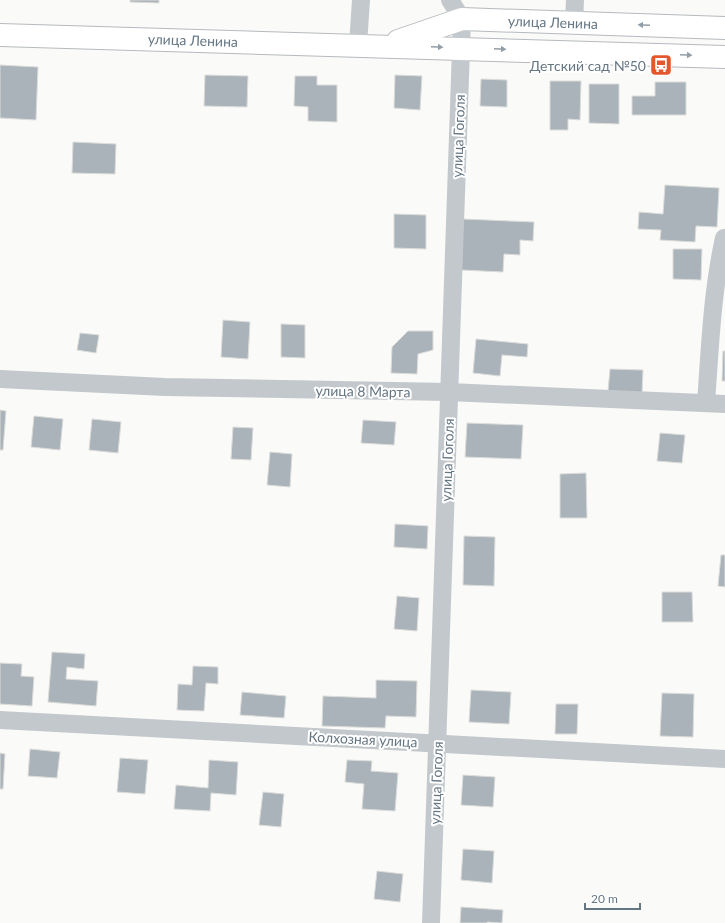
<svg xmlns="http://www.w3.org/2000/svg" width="725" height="923" viewBox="0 0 725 923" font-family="Lato,sans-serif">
	<rect width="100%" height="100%" fill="#fafaf8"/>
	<!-- building -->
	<g fill="#aab3b9" stroke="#dcdcda">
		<path d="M130,0H159V3L130,2Z"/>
		<path d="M0,65L38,67L36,120L0,118Z"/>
		<path d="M205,75L248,76L247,107L204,106Z"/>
		<path d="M395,75L422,76L420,110L394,108Z"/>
		<path d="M295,76H317V85H337V122L308,121V107L294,106Z"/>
		<path d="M481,79L507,80V107L480,106Z"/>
		<path d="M550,81H581L580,120L568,119V130H550Z"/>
		<path d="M655,82H686V115H632V96H655Z"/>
		<path d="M589,84H619V124L589,123Z"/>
		<path d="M73,142L116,144L115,174L72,173Z"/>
		<path d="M665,185L719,188L717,227L696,226L695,242L660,240L661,230L638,229L639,212L663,214Z"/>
		<path d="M394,214L426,215V249L394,248Z"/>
		<path d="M463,219L534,222L533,241L520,240V255L504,254L503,272L461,270Z"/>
		<path d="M673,249H702L701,280L673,279Z"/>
		<path d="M223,320L250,322L248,359L221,357Z"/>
		<path d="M281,324L305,325V358L281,357Z"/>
		<path d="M408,331H433V350L418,354L417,374L391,373L392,347Z"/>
		<path d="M80,333L99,335L96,353L77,350Z"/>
		<path d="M476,339L528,344L527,357L502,355L500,376L473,373Z"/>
		<path d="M723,351H725V381H722Z"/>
		<path d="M610,369L643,370L642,393L608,391Z"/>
		<path d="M0,410L6,411L3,450H0Z"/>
		<path d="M34,416L63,419L60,450L31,447Z"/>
		<path d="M92,419L121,422L118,453L89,450Z"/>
		<path d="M363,420L396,422L394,445L361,443Z"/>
		<path d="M467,423L523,425L521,459L465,457Z"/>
		<path d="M233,427L253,428L251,460L231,459Z"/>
		<path d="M660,433L685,435L682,463L657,461Z"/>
		<path d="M270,452L292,454L290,487L267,485Z"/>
		<path d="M586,473L587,518H560V474Z"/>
		<path d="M395,524L428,526L427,549L394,547Z"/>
		<path d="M464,536L495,537L494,586L463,585Z"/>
		<path d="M721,555H725V587L718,586Z"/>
		<path d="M662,592H692L693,622H662Z"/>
		<path d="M397,596L419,598L417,631L394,629Z"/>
		<path d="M52,652L85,654L84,669L67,667L66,679L98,681L96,706L48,702Z"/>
		<path d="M0,663L22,664L21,676L34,677L32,706L0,704Z"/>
		<path d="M193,666L218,667V684L206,683L204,711L177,710L178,684L192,685Z"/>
		<path d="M376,680L417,681L416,717L386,716L385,728L322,726L323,696L376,698Z"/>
		<path d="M471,690L511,692L509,724L469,722Z"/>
		<path d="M242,692L286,696L284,718L240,715Z"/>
		<path d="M662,693L694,694L693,737L660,736Z"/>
		<path d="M556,704H578L577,734H555Z"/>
		<path d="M30,749L60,752L57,778L28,776Z"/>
		<path d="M0,753L5,754L3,789H0Z"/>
		<path d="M120,758L148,760L145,794L117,792Z"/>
		<path d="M209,760L238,762L236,795L211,793L210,811L174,809L176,785L208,788Z"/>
		<path d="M347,760L372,761L371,771L398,773L395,811L362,809L364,784L345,782Z"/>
		<path d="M463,775L495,777L493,807L461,805Z"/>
		<path d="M263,792L284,794L281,827L259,825Z"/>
		<path d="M463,849L494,851L492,883L461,880Z"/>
		<path d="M377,871L403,874L400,902L374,899Z"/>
		<path d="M461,907L503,910L502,923L487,922V923H460Z"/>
	</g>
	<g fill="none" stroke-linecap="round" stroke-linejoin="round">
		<!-- major casing -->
		<g stroke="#b5babe" stroke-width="24">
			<g id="major">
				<path d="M0,35L725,57"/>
				<path d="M398,41L462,19L725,28"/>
			</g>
		</g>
		<!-- minor -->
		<g stroke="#c3c8cc" stroke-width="18">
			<path d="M574,23L575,0"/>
			<path d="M358,45L361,0"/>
			<path d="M0,379L165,387L449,392L725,404"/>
			<path d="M706,403C710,348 712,292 724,238H725"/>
			<path d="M0,720L725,759"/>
			<path d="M431,923L462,19L450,0"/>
		</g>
		<!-- major -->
		<use href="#major" stroke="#fff" stroke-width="22"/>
	</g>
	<!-- one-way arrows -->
	<defs><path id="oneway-solid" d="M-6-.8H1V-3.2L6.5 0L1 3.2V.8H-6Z"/></defs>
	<g fill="#939fa8">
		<use href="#oneway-solid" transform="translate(644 25) rotate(-178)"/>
		<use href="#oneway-solid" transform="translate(437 47) rotate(2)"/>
		<use href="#oneway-solid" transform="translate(500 49) rotate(2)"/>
		<use href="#oneway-solid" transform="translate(686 55) rotate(2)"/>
	</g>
	<!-- icons -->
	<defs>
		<g id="bus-square" transform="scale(1.15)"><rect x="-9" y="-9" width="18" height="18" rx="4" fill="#e4572e" stroke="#fff"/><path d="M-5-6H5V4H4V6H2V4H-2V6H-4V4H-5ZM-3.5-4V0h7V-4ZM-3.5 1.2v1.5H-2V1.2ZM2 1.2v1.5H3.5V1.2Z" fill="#fff"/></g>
	</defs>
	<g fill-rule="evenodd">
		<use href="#bus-square" x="661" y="65"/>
	</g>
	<g text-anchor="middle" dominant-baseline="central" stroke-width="4" stroke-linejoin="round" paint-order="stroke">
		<!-- street labels -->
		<g font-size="14" fill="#657683" stroke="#fff">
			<text transform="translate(553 22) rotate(2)">улица Ленина</text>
			<text transform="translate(193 40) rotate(2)">улица Ленина</text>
			<text transform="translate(458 136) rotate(-88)">улица Гоголя</text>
			<text transform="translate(363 391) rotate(1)">улица 8 Марта</text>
			<text transform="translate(447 460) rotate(-88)">улица Гоголя</text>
			<text transform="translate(363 739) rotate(3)">Колхозная улица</text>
			<text transform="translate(436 783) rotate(-88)">улица Гоголя</text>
		</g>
		<!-- poi labels -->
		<g font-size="14" fill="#657683" stroke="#fff" text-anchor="end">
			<text x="646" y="65">Детский сад №50</text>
		</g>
	</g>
	<!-- scale -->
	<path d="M585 903v6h55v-6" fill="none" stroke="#657683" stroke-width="2"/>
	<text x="591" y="903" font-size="12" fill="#657683" stroke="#ffffff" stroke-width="3" paint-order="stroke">20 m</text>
</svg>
